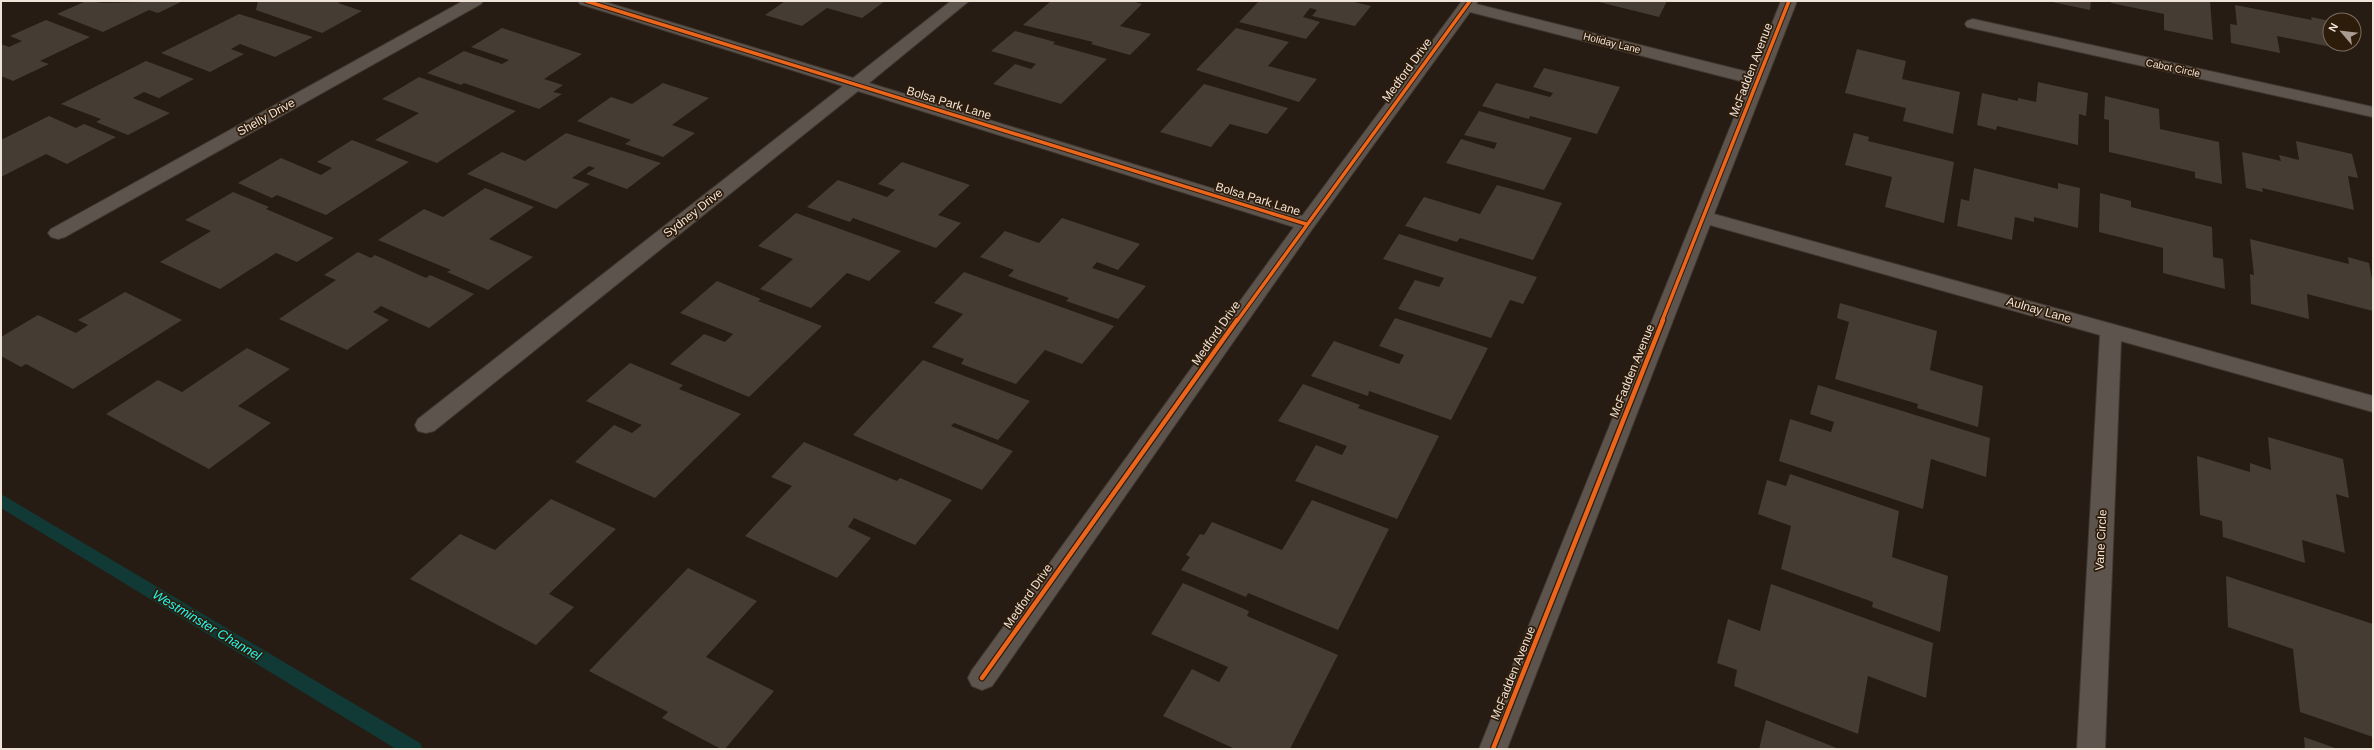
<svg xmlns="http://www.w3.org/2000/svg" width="2374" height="750" viewBox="0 0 2374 750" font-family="Helvetica,sans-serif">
	<rect width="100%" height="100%" fill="#261c13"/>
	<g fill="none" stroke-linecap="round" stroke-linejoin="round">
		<!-- stream -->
		<path fill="#113936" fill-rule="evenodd" d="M1,494L420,743L423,749H396L1,508Z"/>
	</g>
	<!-- building -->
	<g fill="#453c33">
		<path d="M86,1L104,3L183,1L158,13L149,10L103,32L57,14Z"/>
		<path d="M258,1H342L338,3L362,11L322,33L256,10Z"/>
		<path d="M785,1H885L862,18L827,8L802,26L765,15Z"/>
		<path d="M1051,1H1132L1142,4L1120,26L1151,34L1130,55L1091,44L1093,42L1023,25Z"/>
		<path d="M1259,1H1350L1371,6L1355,26L1312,16L1317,10L1310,8L1303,17L1320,22L1306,39L1239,22Z"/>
		<path d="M1595,1H1667L1659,17Z"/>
		<path d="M2052,1H2091L2090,10L2052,2Z"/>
		<path d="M2112,1H2210L2213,40L2164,30V14L2111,3Z"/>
		<path d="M2235,5L2312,20L2311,17L2330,21V44H2340L2341,49L2277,36L2280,53L2231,43L2230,24L2237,25Z"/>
		<path d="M239,14L313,37L275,57L240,44L231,49L244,54L210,72L161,53Z"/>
		<path d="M46,20L90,37L40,61L49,64L13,81L1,76V44L9,47L22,41L10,36Z"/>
		<path d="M502,28L582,54L544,79L563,85L553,92L562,94L539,109L464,83L461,85L427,73L464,51L502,64L509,60L471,47Z"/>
		<path d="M1236,28L1289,42L1268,66L1317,79L1299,102L1196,70Z"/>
		<path d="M1015,31L1055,42L1053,44L1107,59L1061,104L993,84L1015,64L1031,69L1036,64L991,51Z"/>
		<path d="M1857,49L1906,61L1902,79L1960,92L1953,134L1903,121L1906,108L1845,93Z"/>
		<path d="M146,61L194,79L159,98L144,92L133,98L170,113L128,135L96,122L101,119L61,104Z"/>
		<path d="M1544,68L1620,87L1597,134L1530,116L1529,119L1482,106L1496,83L1550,97L1553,93L1533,87Z"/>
		<path d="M419,77L516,111L437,163L375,140L419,113L382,99Z"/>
		<path d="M2038,82L2088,93L2086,116L2079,114L2078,145L1997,126L1996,130L1977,125L1982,93L2018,101V98L2036,102Z"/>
		<path d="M663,83L709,98L672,125L695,133L663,157L625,144L631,140L577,121L611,97L632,104Z"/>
		<path d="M1204,84L1288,108L1267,134L1230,124L1211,147L1160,132Z"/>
		<path d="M2105,96L2159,109L2160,129L2219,142L2222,184L2195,178V172L2109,152V120L2104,119Z"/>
		<path d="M1479,111L1572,138L1544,190L1446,163L1461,139L1494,149L1497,143L1464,135Z"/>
		<path d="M49,116L76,128L84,124L116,137L67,164L46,154L1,177V140Z"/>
		<path d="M566,133L661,163L627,189L586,174L595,168L589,166L572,178L590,184L556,209L467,174L502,152L525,161Z"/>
		<path d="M1854,133L1869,137L1868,141L1954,162L1944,223L1885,207L1892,177L1845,165Z"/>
		<path d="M352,140L409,162L326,215L277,195L272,198L238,183L281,158L321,175L332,168L317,162Z"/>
		<path d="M2296,141L2352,154L2358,178L2348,176L2354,210L2262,188L2263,192L2246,188L2242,152L2281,161L2279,155L2299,160Z"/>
		<path d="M902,162L970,185L938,215L961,223L936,248L853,218L850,222L807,207L838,180L887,197L895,190L878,184Z"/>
		<path d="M1974,168L2058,189V183L2080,188L2078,228L2034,217V222L2015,217L2012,240L1957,226L1961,199L1969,201Z"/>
		<path d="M1497,185L1562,203L1533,260L1460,238L1457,242L1405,226L1424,197L1480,214Z"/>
		<path d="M485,188L534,207L489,239L533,257L488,290L447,272L451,270L378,240L424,209L443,217Z"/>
		<path d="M233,192L269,207L266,209L334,238L297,262L276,253L220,289L160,262L211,231L185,220Z"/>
		<path d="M2100,193L2131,201V207L2212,227L2213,257L2223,259L2225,289L2163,273V248L2099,232Z"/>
		<path d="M796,213L901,251L869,281L847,273L811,308L760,289L793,259L758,246Z"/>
		<path d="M1062,218L1140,244L1118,270L1097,262L1092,268L1146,286L1118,319L1066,301L1069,298L1008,276L1014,270L980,257L1005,231L1039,243Z"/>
		<path d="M1399,234L1537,277L1523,304L1510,300L1491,338L1398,309L1415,280L1439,287L1444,278L1383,259Z"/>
		<path d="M2250,239L2349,264L2348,257L2369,263L2373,285V311L2307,294L2309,319L2251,304L2250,274L2254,275Z"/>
		<path d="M358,252L371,258L375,255L426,278L430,275L474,294L429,328L381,306L373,312L389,320L347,350L279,319L336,280L324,275Z"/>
		<path d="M964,272L1114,326L1082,364L1045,350L1016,384L961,364L964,359L932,347L963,314L934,303Z"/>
		<path d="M717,281L761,299L758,301L822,326L749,397L670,364L704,334L725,342L733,334L680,313Z"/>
		<path d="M125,292L182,320L73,389L26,364L21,367L1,356V337L38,315L76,333L88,325L78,320Z"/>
		<path d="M1840,303L1937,331L1930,370L1983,386L1978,427L1917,408L1918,404L1835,379L1849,322L1837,318Z"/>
		<path d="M1395,318L1488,348L1451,420L1369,391L1368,396L1311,376L1334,341L1399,364L1404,355L1379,346Z"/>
		<path d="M247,348L290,369L238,406L271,423L209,469L106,414L158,380L182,392Z"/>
		<path d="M923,360L1030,401L998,440L954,423L951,426L1013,451L982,490L853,435Z"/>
		<path d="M630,363L683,385L679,389L741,414L655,498L575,462L614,425L632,433L642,425L586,401Z"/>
		<path d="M1303,384L1360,405L1358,408L1439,436L1397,519L1295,481L1316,445L1342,455L1347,446L1278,421Z"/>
		<path d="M1818,385L1990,438L1986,477L1931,459L1923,509L1779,461L1790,419L1831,432L1834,422L1810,414Z"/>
		<path d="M2268,437L2343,459L2349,498L2336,494L2345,553L2302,540L2305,563L2223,537L2222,521L2200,515L2197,456L2250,472V463L2271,470Z"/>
		<path d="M804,442L897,481L900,478L952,500L915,545L854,518L848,527L871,538L837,578L745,536L792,486L771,477Z"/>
		<path d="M1790,474L1899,511L1892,557L1948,576L1940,632L1872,607L1873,602L1781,569L1791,526L1758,514L1767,480L1786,486Z"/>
		<path d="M551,499L616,529L549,594L574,607L536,645L410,579L460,534L495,550Z"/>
		<path d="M1312,500L1389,529L1338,630L1248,593L1246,597L1181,570L1190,557L1186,555L1200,534L1204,535L1212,522L1282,550Z"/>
		<path d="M688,568L757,601L706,657L774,691L725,749H721L662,718L668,712L589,671Z"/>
		<path d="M2226,576L2373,624V737L2300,712L2293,649L2228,627Z"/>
		<path d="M1183,583L1249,611L1247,616L1338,655L1290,749H1235L1163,716L1192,669L1219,682L1228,667L1151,634Z"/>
		<path d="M1771,584L1933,643L1926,698L1868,676L1858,734L1734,686L1737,670L1717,663L1728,619L1760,631Z"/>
		<path d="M1766,720L1839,749H1759Z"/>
		<path d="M2304,737L2338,749H2305Z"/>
	</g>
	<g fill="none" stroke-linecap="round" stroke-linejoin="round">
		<!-- minor casing -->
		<g stroke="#403831" stroke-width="2">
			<g id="minor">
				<path d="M463,1H483L481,4L65,237L58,239L51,237L48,233L51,229Z"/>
				<path d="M578,1H602L853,78L951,1H969L869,83L1302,216L1462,1H1478L1476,4L1752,73L1781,1H1797L1714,214L2373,396V412L2121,341L2105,749H2077L2100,335L1710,225L1507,749H1479L1748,83L1470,12L1313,228L992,686L982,690L972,686L968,678L972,670L1294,227L858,91L434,431L426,433L418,431L415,425L418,419L843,86L580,4Z"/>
				<path d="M1973,19L2373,107V117L1967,27L1965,24L1967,21Z"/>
			</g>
		</g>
		<!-- minor -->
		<use href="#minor" fill="#5d544d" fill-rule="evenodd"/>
		<!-- cycleway-far1 casing -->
		<g stroke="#2e1c0b" stroke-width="5.5">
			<g id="cycleway-far1">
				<path d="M586,1L1306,224"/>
				<path d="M1237,321L1470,1"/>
				<path d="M1662,321L1789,1"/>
			</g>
		</g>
		<!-- cycleway casing -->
		<g stroke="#2e1c0b" stroke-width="7">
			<g id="cycleway">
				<path d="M982,678L1237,320"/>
				<path d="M1493,749L1663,320"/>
			</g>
		</g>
		<!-- cycleway-far1 -->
		<use href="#cycleway-far1" stroke="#eb651d" stroke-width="3.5"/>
		<!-- cycleway -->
		<use href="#cycleway" stroke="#eb651d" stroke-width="4.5"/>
	</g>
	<g text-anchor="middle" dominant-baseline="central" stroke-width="3.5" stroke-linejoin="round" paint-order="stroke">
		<!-- far-street labels -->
		<g font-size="10" fill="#f0e3d8" stroke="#2e1c0b">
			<text transform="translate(1612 43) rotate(14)">Holiday Lane</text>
			<text transform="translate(2173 68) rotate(12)">Cabot Circle</text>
		</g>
		<!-- street labels -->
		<g font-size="12" fill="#f0e3d8" stroke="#2e1c0b">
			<text transform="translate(1407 70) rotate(-54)">Medford Drive</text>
			<text transform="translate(1751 70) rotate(-69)">McFadden Avenue</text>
			<text transform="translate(949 103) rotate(17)">Bolsa Park Lane</text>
			<text transform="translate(266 117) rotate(-29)">Shelly Drive</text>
			<text transform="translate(1258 199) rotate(17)">Bolsa Park Lane</text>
			<text transform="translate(693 213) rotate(-38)">Sydney Drive</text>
			<text transform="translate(2039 310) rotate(16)">Aulnay Lane</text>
			<text transform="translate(1216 333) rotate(-55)">Medford Drive</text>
			<text transform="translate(1632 371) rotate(-68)">McFadden Avenue</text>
			<text transform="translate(2101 540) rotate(-87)">Vane Circle</text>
			<text transform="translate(1028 596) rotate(-55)">Medford Drive</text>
			<text transform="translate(1513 673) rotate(-68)">McFadden Avenue</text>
		</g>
		<!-- water labels -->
		<g font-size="13" font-style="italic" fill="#20f9f1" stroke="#2e1c0b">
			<text transform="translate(207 625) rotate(31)">Westminster Channel</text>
		</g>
	</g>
	<!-- border -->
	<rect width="2374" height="750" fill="none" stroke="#f0e3d8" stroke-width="4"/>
	<!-- north arrow -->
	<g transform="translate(2342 32) rotate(298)"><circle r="19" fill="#2e1c0b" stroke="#7c6c5d"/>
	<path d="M0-3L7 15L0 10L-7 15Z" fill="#a99d93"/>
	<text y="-6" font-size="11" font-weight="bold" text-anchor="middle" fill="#f0e3d8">N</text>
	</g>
</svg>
